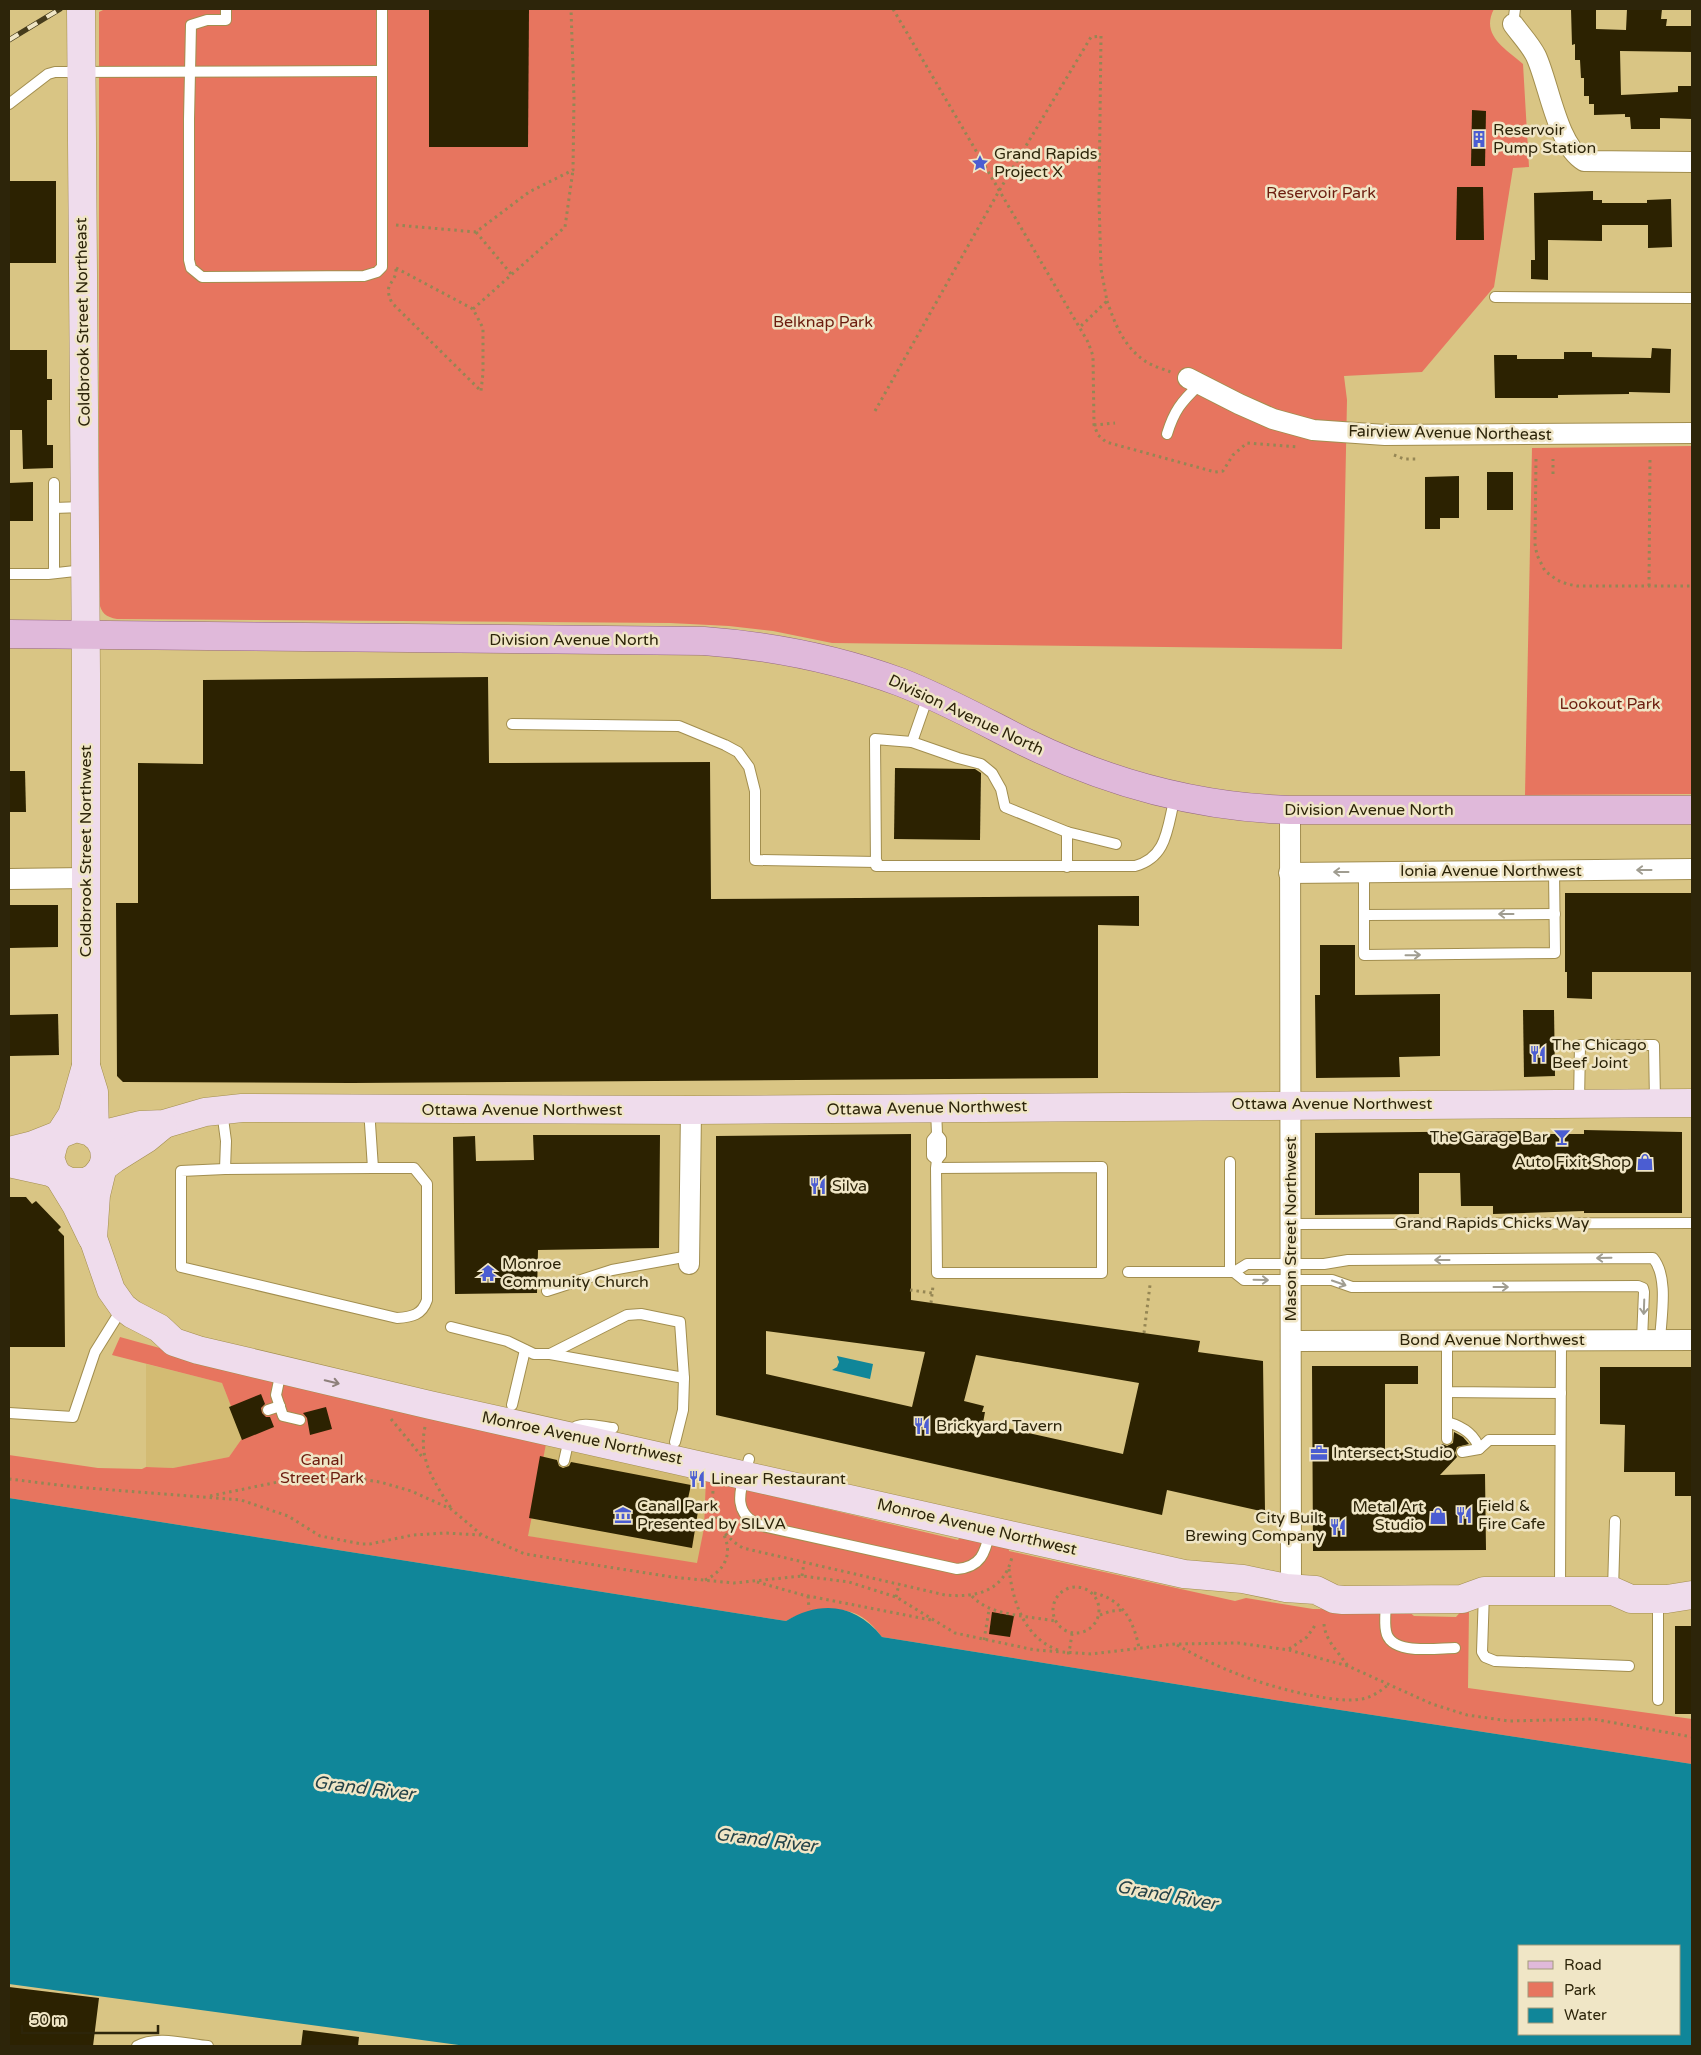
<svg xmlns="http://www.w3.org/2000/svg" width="1701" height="2055" viewBox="0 0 1701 2055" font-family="'Varela Round',sans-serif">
	<rect width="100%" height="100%" fill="#d9c584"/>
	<!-- built -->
	<g fill="#d3bb73">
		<path d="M146,1364L222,1383L243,1437L229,1457L173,1468L146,1467Z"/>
		<path d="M547,1439L706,1476L704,1528L698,1564L527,1536Z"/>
	</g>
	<!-- green -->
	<g fill="#e7755f">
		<path d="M105,9H1494C1480,35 1506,49 1523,64L1529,167L1513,168L1494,287L1422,372L1344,376L1347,400L1342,649L832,643L773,631L729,626L670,623L117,619C106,617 101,613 99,602V12Z"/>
		<path d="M1692,446V794L1525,795L1532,448Z"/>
		<path d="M120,1337L257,1375L547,1439L528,1536L697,1563L704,1528L706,1476L766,1491L768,1495L958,1540L962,1534L1008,1544L1009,1551L1235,1601L1246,1598L1313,1609L1407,1610L1414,1616L1456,1617L1463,1609H1469L1468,1688L1692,1719V1764L1269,1699L882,1637C863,1611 847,1607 816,1611C804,1613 796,1615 786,1621L9,1498V1455L98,1468L142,1469L146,1467L173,1468L229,1457L243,1437L222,1383L112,1355Z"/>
	</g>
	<!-- water -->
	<g fill="#108699" fill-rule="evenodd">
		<path d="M837,1356L873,1364L870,1379L832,1370L837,1367L839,1362Z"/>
		<path d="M9,1498L786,1621C821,1600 856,1604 882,1637L1269,1699L1692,1764V2046H466L9,1984ZM1520,1946H1680V2034H1520Z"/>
	</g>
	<!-- building -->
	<g fill="#2c2201" fill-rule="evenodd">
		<path d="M429,9H529L528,147H429Z"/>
		<path d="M1571,9H1596V29L1626,30L1627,9H1662L1661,19H1667L1666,26H1692V52L1620,51L1621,95L1678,92V86H1692V119L1660,118V129H1631L1630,117H1625V114L1594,115V104H1589V96H1584V78H1581L1580,60H1575V44L1572,45Z"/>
		<path d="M1472,110L1486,111L1485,166H1471Z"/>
		<rect x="9" y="181" width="47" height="82"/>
		<path d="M1457,187H1483L1484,240H1456Z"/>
		<path d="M1593,191V200H1602V203H1647V200L1671,199L1672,247L1648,248V225H1602V241L1548,240V280L1531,279V260H1535L1534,193Z"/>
		<path d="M1652,348L1671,349L1670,393L1629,392V394L1558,395V398H1495L1494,355H1517V359H1564V352H1592V357L1651,358Z"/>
		<path d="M9,350H47V379H52V400H47V445H53V468L23,469L22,430H9Z"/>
		<rect x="1487" y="472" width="26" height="38"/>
		<path d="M1459,476V518H1440V529H1425V477Z"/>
		<path d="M33,482V521H9V483Z"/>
		<path d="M488,677L489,763L710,762L711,899L1139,896V926L1098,925V1078L351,1083L123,1082L117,1076L116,903H138V763L203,764V680Z"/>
		<path d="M895,768L975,769L981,773L980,840L894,839Z"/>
		<path d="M9,771H25L26,812H9Z"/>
		<path d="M1565,893H1692V972H1592V999L1567,998V972H1565Z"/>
		<path d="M9,905H58V947L9,948Z"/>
		<path d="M1320,945H1355V995L1440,994V1056L1399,1057L1400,1077L1316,1078L1315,995H1320Z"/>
		<path d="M1523,1010H1554L1555,1076L1524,1077Z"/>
		<path d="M58,1014L59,1055L9,1056V1015Z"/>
		<path d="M1584,1130L1682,1132V1213H1584V1211L1493,1214V1206H1461L1460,1173H1419V1214L1315,1215V1133L1525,1131V1134H1584Z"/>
		<path d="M911,1134V1300L1200,1341L1198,1352L1263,1361L1265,1512L1167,1490L1162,1515L716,1415V1136ZM766,1331L925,1352L912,1407L766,1374ZM976,1355L1139,1383L1123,1454L983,1423L985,1412H982L984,1406L964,1401Z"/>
		<path d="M533,1135H660L659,1248L538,1250L537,1293L455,1294L453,1137L475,1136L476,1161L534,1160Z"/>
		<path d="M9,1197H26L32,1204L36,1201L61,1227L58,1230L64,1236L65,1347H9Z"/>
		<path d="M1312,1366H1418V1384H1385V1453L1434,1452L1442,1444L1447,1446L1453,1443L1454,1432L1463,1437L1469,1444L1457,1447L1455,1453L1457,1457L1440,1475L1485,1474L1486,1550L1313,1551Z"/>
		<path d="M1600,1367H1692V1496H1675V1472H1624L1625,1425L1600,1424Z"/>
		<path d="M261,1394L265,1404L261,1408L262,1413L266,1417H270L274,1427L242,1440L229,1407Z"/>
		<path d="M326,1407L332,1429L310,1435L307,1418L303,1413Z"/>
		<path d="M540,1456L557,1460L559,1466L563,1468L569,1466L571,1462L691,1485L687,1503L699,1505L692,1548L529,1518Z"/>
		<path d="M992,1612L1014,1616L1010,1637L989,1634Z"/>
		<rect x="1675" y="1626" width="17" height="88"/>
		<path d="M9,1987L99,1998L93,2046H9Z"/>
		<path d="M303,2030L359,2037L358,2046H301Z"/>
	</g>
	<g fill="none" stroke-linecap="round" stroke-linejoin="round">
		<!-- lane casing -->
		<g stroke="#a28e4f" stroke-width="12">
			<g id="lane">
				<path d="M226,9V20H207L191,25L189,119V260L191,268L202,277L364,276L377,272L382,267V9"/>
				<path d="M1513,24L1515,9"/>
				<path d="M9,104L48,74L55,72L382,71"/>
				<path d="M1495,297L1692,298"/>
				<path d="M1167,434C1174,411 1181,402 1199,385"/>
				<path d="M54,483V573"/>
				<path d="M54,508L83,507"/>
				<path d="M9,574H48L84,570"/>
				<path d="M928,696L912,742L875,739L876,866H1135C1168,857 1167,827 1175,797"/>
				<path d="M512,724L679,726L725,745L738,752L749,767L755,791V860L877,862"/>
				<path d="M912,742L958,758L981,764L992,773L1001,789L1005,807L1067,832V867"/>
				<path d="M1067,832L1116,844"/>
				<path d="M1364,872V955L1555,953L1554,871"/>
				<path d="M1364,915L1555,914"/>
				<path d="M1579,1102L1580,1045H1654L1655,1101"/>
				<path d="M369,1109L373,1168"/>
				<path d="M936,1109L937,1134L941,1139V1155L937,1160L932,1156V1140L937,1134"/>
				<path d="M222,1111L226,1141L225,1169"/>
				<path d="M1230,1162V1272H1234L1244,1280H1332L1352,1287L1638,1286L1643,1288L1644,1292L1642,1340"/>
				<path d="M373,1168H414L427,1184V1300C422,1315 412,1317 397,1318L181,1267V1171L225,1169Z"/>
				<path d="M936,1168L1102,1167V1273H937L936,1168L937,1160"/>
				<path d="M1291,1224L1692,1223"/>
				<path d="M1128,1272H1230"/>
				<path d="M1234,1272L1247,1264H1324L1348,1260L1653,1258C1669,1277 1661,1317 1660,1341"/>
				<path d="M547,1291L612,1270L689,1256"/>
				<path d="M451,1327L507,1341L534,1354H550L627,1315L641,1314L680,1322L684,1378L683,1410L675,1442"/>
				<path d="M1447,1340V1392L1561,1393"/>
				<path d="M550,1354L684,1378"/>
				<path d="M281,1371L276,1395L283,1416L300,1420"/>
				<path d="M1447,1392V1439"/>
				<path d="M512,1405L525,1350"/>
				<path d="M268,1410L280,1406"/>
				<path d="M9,1413L73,1417L95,1352L123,1307"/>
				<path d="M1447,1422C1461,1426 1475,1434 1479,1449"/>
				<path d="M1462,1452L1479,1449L1489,1440H1560"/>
				<path d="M749,1459C742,1486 728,1513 762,1526L957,1569C981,1567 985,1553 990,1532"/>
				<path d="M564,1461L571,1430C580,1420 601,1427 613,1428"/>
				<path d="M1560,1590L1561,1341"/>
				<path d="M1613,1590L1615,1521"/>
				<path d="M1484,1592L1482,1652L1485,1657L1495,1661L1629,1666"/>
				<path d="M1386,1600C1386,1610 1384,1622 1386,1631C1390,1656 1437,1648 1455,1648"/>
				<path d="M1658,1600V1700"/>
				<path d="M137,2046C156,2035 187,2044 208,2046"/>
			</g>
		</g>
		<!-- street casing -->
		<g stroke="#a28e4f" stroke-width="22">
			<g id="street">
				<path d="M1513,24C1520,34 1530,44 1536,56C1549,84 1557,145 1584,161L1692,162"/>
				<path d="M1188,378L1239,404L1273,419L1313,430L1385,435L1692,433"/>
				<path d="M1290,810L1291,1588"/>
				<path d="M1289,873L1692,869"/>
				<path d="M9,879L86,878"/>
				<path d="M689,1264L691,1110"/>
				<path d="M1292,1341L1692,1340"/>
			</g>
		</g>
		<!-- secondary casing -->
		<g stroke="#a28e4f" stroke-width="29">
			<g id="secondary">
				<path d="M81,9L86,673V1066L72,1115L54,1143L50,1158L54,1169L76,1205L92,1238"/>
				<path d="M86,1066L94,1092L95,1135H100L140,1125L164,1124L205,1112L242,1108L691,1110L1692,1103"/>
				<path d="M9,1151L33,1145L76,1128L91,1132L99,1139L104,1148L105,1158L96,1195L93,1238L111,1290L123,1307L132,1314L159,1328L174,1342L198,1350L430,1405L1184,1574L1243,1579L1286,1588L1316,1590L1334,1599L1343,1600L1462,1599L1484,1591H1613L1631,1599H1667L1692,1595"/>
				<path d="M9,1163L50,1172L70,1182H86L95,1177L102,1168L114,1159L146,1139L163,1125"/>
			</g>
		</g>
		<!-- primary casing -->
		<g stroke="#946781" stroke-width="29">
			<path id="primary" d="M9,634L704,641C772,646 837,659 900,682C944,699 985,722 1027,743C1109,783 1198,807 1290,810H1692"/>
		</g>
		<!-- path -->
		<g stroke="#958654" stroke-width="3" stroke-dasharray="2.5 4" stroke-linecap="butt">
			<path d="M893,9L1088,342L1093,356L1094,425L1098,435L1106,442L1215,472L1223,471L1233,455L1247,443L1298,447"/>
			<path d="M396,225L476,232L529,192L573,170L574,98L571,9"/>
			<path d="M476,232L512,275"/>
			<path d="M396,268L473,309L483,328V373L481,391"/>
			<path d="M396,269C396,285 382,282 392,303L481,391"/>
			<path d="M1107,301C1115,324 1124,347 1145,361C1152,366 1163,369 1171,372"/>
			<path d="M473,309L565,227L573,170"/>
			<path d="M875,411L999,191L1091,37L1101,36L1099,201L1101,269L1107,301L1080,327"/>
			<path d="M1094,425L1115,423"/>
			<path d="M1394,455L1404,459H1416"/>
			<path d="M1536,459L1535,544L1537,555L1545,571L1557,580L1567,584L1577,586H1692"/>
			<path d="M1553,474V459"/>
			<path d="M1649,586L1650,459"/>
			<path d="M910,1290L932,1293"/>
			<path d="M931,1303L933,1286"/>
			<path d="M1144,1333L1150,1285"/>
			<path d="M391,1419L424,1459"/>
			<path d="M425,1427C418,1459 434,1482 451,1508"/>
			<path d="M9,1479L75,1487L241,1500L288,1516L320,1536L362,1544H370L413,1535L445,1533L481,1535"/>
			<path d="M713,1491C711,1516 721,1535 743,1548L945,1595C977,1598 1004,1591 1012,1557"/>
			<path d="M210,1496L278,1482L311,1477H347L380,1482L411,1491L451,1509L482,1535L525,1554L672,1577L734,1583L802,1576L849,1582L896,1597L955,1633L1035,1650L1091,1654L1175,1644L1238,1643L1289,1650L1348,1666L1432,1704L1467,1715L1509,1721L1593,1719L1692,1737"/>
			<path d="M1009,1569C1013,1603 1025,1640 1061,1651"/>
			<path d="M802,1576L804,1563"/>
			<path d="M705,1580C724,1571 733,1555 724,1535"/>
			<path d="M757,1582L803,1595L931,1620"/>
			<circle cx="1076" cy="1610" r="23"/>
			<path d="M1094,1593C1122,1599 1134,1621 1139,1648"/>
			<path d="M808,1596L809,1609"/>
			<path d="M972,1596C989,1616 1029,1616 1055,1621"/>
			<path d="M896,1597L899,1584"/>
			<path d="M1100,1615L1111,1611L1123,1610"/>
			<path d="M1324,1624C1325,1640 1339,1653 1348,1666"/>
			<path d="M984,1640L989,1610"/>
			<path d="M1177,1645C1219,1669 1261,1685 1309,1695C1326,1698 1345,1702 1362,1699C1372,1697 1381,1691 1389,1684"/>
			<path d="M1289,1649L1307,1637L1316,1624"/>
			<path d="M1067,1653H1069L1072,1634"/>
		</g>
		<!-- lane -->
		<use href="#lane" stroke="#fff" stroke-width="10"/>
		<!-- street -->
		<use href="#street" stroke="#fff" stroke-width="20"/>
		<!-- secondary -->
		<use href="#secondary" stroke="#efdcec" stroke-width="28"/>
		<!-- primary -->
		<use href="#primary" stroke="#e0b9da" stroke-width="28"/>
		<!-- rail casing -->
		<g stroke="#463c1c" stroke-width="5.5">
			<path id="rail" d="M9,40L60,9"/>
		</g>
		<!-- rail -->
		<use href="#rail" stroke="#f0e6c6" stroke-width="4" stroke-dasharray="11" stroke-linecap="butt"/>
	</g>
	<!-- one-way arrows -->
	<defs><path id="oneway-shaft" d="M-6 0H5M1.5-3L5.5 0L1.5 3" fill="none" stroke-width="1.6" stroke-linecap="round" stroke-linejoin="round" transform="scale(1.25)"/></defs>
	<g stroke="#a09d91">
		<use href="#oneway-shaft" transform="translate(1644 870) rotate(180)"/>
		<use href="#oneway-shaft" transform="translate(1341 872) rotate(180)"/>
		<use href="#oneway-shaft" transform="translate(1506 914) rotate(180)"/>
		<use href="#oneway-shaft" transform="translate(1413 955) rotate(-1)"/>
		<use href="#oneway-shaft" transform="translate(1604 1258) rotate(179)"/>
		<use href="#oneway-shaft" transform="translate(1442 1260) rotate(180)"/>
		<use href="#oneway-shaft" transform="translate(1261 1280) rotate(1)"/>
		<use href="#oneway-shaft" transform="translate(1339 1283) rotate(19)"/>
		<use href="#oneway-shaft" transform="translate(1501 1287)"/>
		<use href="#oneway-shaft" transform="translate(1644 1307) rotate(92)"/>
	</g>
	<use stroke="#8e807b" href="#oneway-shaft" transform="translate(332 1382) rotate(13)"/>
	<!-- icons -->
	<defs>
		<g id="building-bare" transform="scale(1.35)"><path d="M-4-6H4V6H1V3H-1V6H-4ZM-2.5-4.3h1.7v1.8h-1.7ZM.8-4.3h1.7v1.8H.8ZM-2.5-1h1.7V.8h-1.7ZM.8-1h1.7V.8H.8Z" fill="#4b5dd2" stroke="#f0e6c6" stroke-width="2.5" paint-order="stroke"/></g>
		<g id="sight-bare" transform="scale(1.35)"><path d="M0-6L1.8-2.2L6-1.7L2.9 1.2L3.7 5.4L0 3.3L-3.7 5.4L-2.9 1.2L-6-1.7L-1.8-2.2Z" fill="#4b5dd2" stroke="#f0e6c6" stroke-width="2.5" paint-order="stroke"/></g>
		<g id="restaurant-bare" transform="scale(1.35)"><path d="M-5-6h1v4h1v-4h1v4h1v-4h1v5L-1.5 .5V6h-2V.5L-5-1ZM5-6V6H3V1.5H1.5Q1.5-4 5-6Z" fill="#4b5dd2" stroke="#f0e6c6" stroke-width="2.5" paint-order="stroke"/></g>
		<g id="bar-bare" transform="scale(1.35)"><path d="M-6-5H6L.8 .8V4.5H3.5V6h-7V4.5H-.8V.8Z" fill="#4b5dd2" stroke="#f0e6c6" stroke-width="2.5" paint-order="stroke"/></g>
		<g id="shop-bare" transform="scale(1.35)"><path d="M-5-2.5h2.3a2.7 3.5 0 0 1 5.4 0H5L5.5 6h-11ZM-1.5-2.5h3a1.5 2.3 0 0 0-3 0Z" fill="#4b5dd2" stroke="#f0e6c6" stroke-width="2.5" paint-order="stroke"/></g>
		<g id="temple-bare" transform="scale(1.35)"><path d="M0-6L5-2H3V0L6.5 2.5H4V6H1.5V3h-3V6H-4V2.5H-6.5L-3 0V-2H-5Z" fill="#4b5dd2" stroke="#f0e6c6" stroke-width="2.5" paint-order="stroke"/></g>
		<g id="office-bare" transform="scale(1.35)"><path d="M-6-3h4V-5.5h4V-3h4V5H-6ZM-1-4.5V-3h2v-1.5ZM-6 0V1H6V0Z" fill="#4b5dd2" stroke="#f0e6c6" stroke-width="2.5" paint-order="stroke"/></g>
		<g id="museum-bare" transform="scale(1.35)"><path d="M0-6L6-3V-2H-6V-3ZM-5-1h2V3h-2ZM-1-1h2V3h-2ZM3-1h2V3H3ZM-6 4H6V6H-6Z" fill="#4b5dd2" stroke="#f0e6c6" stroke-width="2.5" paint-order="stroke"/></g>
	</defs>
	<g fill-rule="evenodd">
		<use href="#building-bare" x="1479" y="139"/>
		<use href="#sight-bare" x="980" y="163"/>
		<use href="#restaurant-bare" x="1538" y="1054"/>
		<use href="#bar-bare" x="1562" y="1137"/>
		<use href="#shop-bare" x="1645" y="1162"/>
		<use href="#restaurant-bare" x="818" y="1186"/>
		<use href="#temple-bare" x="488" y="1273"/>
		<use href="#restaurant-bare" x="922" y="1426"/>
		<use href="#office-bare" x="1319" y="1453"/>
		<use href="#restaurant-bare" x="697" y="1479"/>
		<use href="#museum-bare" x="623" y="1515"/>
		<use href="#restaurant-bare" x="1464" y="1515"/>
		<use href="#shop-bare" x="1438" y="1516"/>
		<use href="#restaurant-bare" x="1338" y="1527"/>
	</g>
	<g text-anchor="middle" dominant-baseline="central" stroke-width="5" stroke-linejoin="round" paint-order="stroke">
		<!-- poi labels -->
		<g font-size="16" fill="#2d250a" stroke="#f0e6c6" text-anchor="start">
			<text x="1493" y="130">Reservoir<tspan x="1493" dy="18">Pump Station</tspan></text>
			<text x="994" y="154">Grand Rapids<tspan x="994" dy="18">Project X</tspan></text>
			<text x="1552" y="1045">The Chicago<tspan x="1552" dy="18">Beef Joint</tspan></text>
			<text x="1548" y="1137" text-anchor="end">The Garage Bar</text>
			<text x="1631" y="1162" text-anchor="end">Auto Fixit Shop</text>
			<text x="832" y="1186">Silva</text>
			<text x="502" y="1264">Monroe<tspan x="502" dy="18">Community Church</tspan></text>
			<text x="936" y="1426">Brickyard Tavern</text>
			<text x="1333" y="1453">Intersect Studio</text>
			<text x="711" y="1479">Linear Restaurant</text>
			<text x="637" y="1506">Canal Park<tspan x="637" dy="18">Presented by SILVA</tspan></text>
			<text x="1478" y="1506">Field &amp;<tspan x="1478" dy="18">Fire Cafe</tspan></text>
			<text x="1424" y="1507" text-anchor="end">Metal Art<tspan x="1424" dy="18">Studio</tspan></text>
			<text x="1324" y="1518" text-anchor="end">City Built<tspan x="1324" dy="18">Brewing Company</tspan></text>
		</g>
		<!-- park labels -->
		<g font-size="16" fill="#6c1d0f" stroke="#f0e6c6">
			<text x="1321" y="193">Reservoir Park</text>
			<text x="823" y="322">Belknap Park</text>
			<text x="1610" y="704">Lookout Park</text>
			<text x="322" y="1460">Canal<tspan x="322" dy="18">Street Park</tspan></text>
		</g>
		<!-- street labels -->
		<g font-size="16" fill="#2d250a" stroke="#f0e6c6">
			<text transform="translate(83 322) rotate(-91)">Coldbrook Street Northeast</text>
			<text transform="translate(1450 433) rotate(1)">Fairview Avenue Northeast</text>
			<text x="574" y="640">Division Avenue North</text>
			<text transform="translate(966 715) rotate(25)">Division Avenue North</text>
			<text x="1369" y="810">Division Avenue North</text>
			<text transform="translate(86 851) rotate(-90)">Coldbrook Street Northwest</text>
			<text x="1491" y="871">Ionia Avenue Northwest</text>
			<text x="1332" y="1104">Ottawa Avenue Northwest</text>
			<text transform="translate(927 1108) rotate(-1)">Ottawa Avenue Northwest</text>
			<text x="522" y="1110">Ottawa Avenue Northwest</text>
			<text x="1492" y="1223">Grand Rapids Chicks Way</text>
			<text transform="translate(1291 1229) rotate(-90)">Mason Street Northwest</text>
			<text x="1492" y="1340">Bond Avenue Northwest</text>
			<text transform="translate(582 1438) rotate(12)">Monroe Avenue Northwest</text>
			<text transform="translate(977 1527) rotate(13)">Monroe Avenue Northwest</text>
		</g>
		<!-- water labels -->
		<g font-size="18" font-style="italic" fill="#234248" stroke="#f0e6c6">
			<text transform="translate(364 1788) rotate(7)">Grand River</text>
			<text transform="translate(766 1840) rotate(7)">Grand River</text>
			<text transform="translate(1167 1895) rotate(10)">Grand River</text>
		</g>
	</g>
	<!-- border -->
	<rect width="1701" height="2055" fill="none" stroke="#2d250a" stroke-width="20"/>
	<!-- legend -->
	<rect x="1518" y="1945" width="162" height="90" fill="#f0e6c6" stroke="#a2997b"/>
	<rect x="1528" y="1961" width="25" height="8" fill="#e0b9da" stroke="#a2997b"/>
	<text x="1564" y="1970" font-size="15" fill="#2d250a">Road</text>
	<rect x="1528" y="1982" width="25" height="15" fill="#e7755f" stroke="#a2997b"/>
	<text x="1564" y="1995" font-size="15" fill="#2d250a">Park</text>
	<rect x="1528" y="2008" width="25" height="15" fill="#108699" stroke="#a2997b"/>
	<text x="1564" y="2020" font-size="15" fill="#2d250a">Water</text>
	<!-- scale -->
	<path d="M22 2025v8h136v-8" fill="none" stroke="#2d250a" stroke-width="2.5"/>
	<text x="30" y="2025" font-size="15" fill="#2d250a" stroke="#f0e6c6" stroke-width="4" paint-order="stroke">50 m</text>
</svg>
